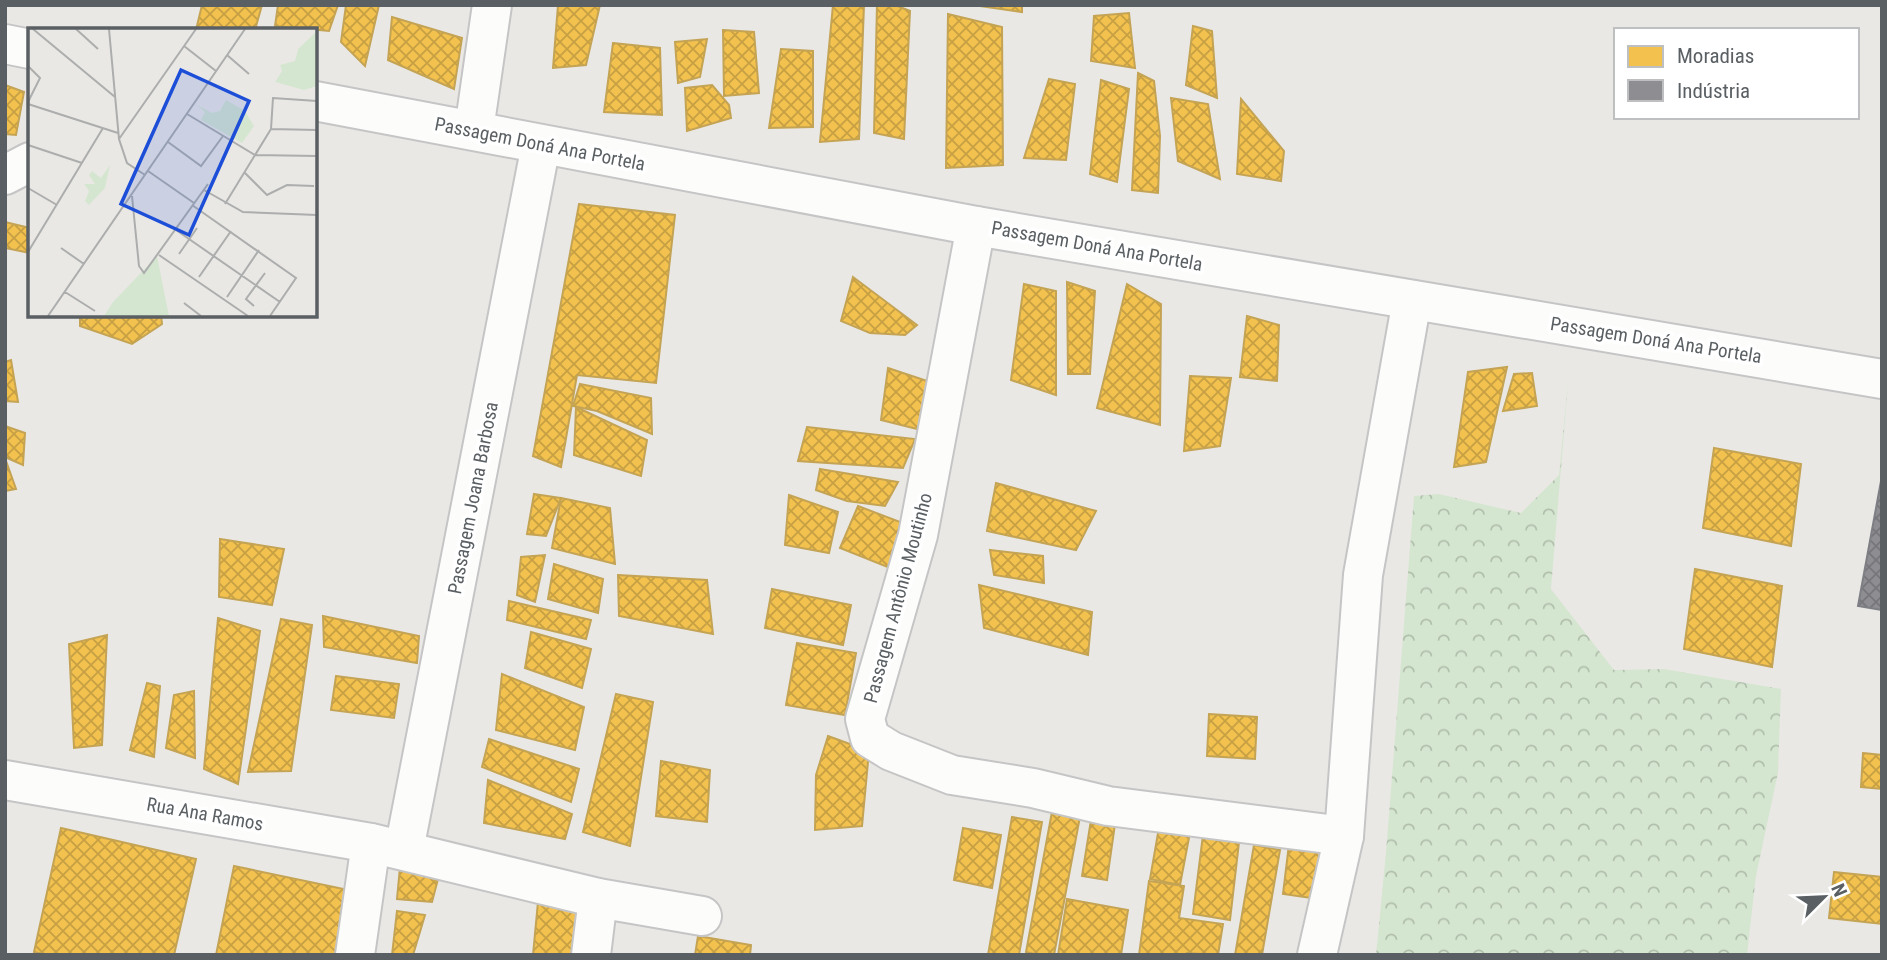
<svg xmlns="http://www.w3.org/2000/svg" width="1887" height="960" viewBox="0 0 1887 960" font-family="'Roboto Condensed',sans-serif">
	<defs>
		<pattern id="forest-crowns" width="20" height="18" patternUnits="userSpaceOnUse" patternTransform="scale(1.75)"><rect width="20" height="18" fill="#d5e6d0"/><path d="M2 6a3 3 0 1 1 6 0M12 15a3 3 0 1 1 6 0" fill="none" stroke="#b0beac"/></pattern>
		<pattern id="homes-cross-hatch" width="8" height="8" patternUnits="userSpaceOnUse" patternTransform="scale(1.75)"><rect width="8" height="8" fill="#f2c14e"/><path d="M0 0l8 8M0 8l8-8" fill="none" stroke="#c7a044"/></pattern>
		<pattern id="industry-cross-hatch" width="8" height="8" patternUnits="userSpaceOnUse" patternTransform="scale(1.75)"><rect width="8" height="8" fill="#8d8d92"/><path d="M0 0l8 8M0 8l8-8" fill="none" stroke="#76767b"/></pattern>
	</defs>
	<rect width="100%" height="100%" fill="#eae8e5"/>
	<!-- forest -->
	<path fill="url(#forest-crowns)" d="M1569,372L1551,589L1614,670L1664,669L1781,689L1778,773L1756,876L1747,955H1376L1386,852L1414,496L1439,494L1521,513L1559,475Z"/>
	<!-- homes -->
	<g fill="url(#homes-cross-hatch)" stroke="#c4a454" stroke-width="2">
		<path d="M202,5H262L255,30H196Z"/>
		<path d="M278,5H338L329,31L275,26Z"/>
		<path d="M346,5H379L365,66L341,42Z"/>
		<path d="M558,5H600L586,65L553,68Z"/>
		<path d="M833,5H864L859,139L820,142Z"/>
		<path d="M877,5H895L910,11L904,139L874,133Z"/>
		<path d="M973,5H1022V12Z"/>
		<path d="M1129,13L1135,68L1091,61L1094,16Z"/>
		<path d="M948,14L1002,27L1003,165L946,168Z"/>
		<path d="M392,17L462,38L454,89L388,60Z"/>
		<path d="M1193,26L1212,31L1217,98L1186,85Z"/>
		<path d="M723,30L754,32L759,93L724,96Z"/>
		<path d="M707,39L700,77L678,83L675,42Z"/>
		<path d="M613,43L660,48L662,115L604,112Z"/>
		<path d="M781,49L813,51V127L769,128Z"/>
		<path d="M1138,73L1154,81L1160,136L1158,193L1132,190Z"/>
		<path d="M1049,79L1075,84L1066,160L1024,158Z"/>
		<path d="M1101,80L1129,89L1117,182L1090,174Z"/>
		<path d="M5,85L24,92L16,135L5,134Z"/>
		<path d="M712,85L729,105L731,118L687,131L685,88Z"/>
		<path d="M1171,98L1208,104L1220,179L1178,161Z"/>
		<path d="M1241,99L1284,151L1281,181L1237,174Z"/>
		<path d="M579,204L675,215L656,383L577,375L561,467L533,456Z"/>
		<path d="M5,222L30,228V253L5,248Z"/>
		<path d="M853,277L917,325L905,335L870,333L841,321Z"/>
		<path d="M1067,282L1095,291L1090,374H1068Z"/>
		<path d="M1024,284L1056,291V395L1011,380Z"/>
		<path d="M1127,284L1161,304L1160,425L1097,408Z"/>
		<path d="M80,315H161L162,324L132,344L80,326Z"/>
		<path d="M1247,316L1279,325L1277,381L1240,377Z"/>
		<path d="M11,360L18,402L5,401V362Z"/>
		<path d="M1507,367L1486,462L1454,467L1468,372Z"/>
		<path d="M888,368L933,383L925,431L881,420Z"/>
		<path d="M1532,373L1537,406L1503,411L1514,374Z"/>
		<path d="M1190,376L1231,378L1220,446L1184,451Z"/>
		<path d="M580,384L651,398L652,434L597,411L573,406Z"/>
		<path d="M576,407L647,440L641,476L574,455Z"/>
		<path d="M5,426L25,433L23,465L5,457Z"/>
		<path d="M807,427L915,439L903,468L798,461Z"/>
		<path d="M1714,448L1801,464L1791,546L1703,528Z"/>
		<path d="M5,458L16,489L5,491Z"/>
		<path d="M820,469L898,482L885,506L847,501L816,490Z"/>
		<path d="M996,483L1096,511L1076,550L987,531Z"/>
		<path d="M534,494L561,498L546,536L527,534Z"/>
		<path d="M789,495L838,512L829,553L785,545Z"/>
		<path d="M561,498L610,508L615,564L552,548Z"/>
		<path d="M858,506L916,528L900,572L840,548Z"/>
		<path d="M220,539L284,549L272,605L219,597Z"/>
		<path d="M990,550L1043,556L1044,583L994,575Z"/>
		<path d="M545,555L535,602L517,595L521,557Z"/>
		<path d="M554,564L603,579L598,613L548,599Z"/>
		<path d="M1695,569L1782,586L1772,667L1684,649Z"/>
		<path d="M618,575L707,580L713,634L619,616Z"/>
		<path d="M979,585L1092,612L1088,655L984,628Z"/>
		<path d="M772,589L851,605L843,645L765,628Z"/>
		<path d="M509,601L591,620L586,639L507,620Z"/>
		<path d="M323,616L419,636L417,663L324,647Z"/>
		<path d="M218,618L260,631L238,784L204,769Z"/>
		<path d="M281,619L312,625L291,771L248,772Z"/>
		<path d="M531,632L591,649L582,688L525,668Z"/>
		<path d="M107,635L102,745L74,748L69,644Z"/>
		<path d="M797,643L856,653L845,715L786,705Z"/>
		<path d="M502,674L584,707L575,750L496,730Z"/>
		<path d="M336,676L399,684L394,718L331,710Z"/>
		<path d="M147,683L160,686L154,757L130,750Z"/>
		<path d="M194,691L195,758L166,748L174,695Z"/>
		<path d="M616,694L653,702L630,846L583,832Z"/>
		<path d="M1209,714L1257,717L1255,759L1207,756Z"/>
		<path d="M828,736L869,751L862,826L815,830L816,775Z"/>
		<path d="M489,739L579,769L571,802L482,767Z"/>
		<path d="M1863,753L1882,755V789L1861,787Z"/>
		<path d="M661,761L710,770L707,822L656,816Z"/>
		<path d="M488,780L572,814L565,839L484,823Z"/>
		<path d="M1054,801L1082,806L1054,955H1038L1026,952Z"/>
		<path d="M1161,816L1192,822L1180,885L1150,879Z"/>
		<path d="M1012,817L1042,822L1019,955H988Z"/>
		<path d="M1205,819L1241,825L1230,920L1193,914Z"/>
		<path d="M1091,820L1115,824L1107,880L1082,876Z"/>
		<path d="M61,828L196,859L174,955H47L34,952Z"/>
		<path d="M963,828L1001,835L992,888L954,880Z"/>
		<path d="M1290,836L1334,842L1326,900L1283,894Z"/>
		<path d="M1254,845L1280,850L1262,955H1235Z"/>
		<path d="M234,866L358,892L346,955H216Z"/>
		<path d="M400,867L438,879L432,902L397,899Z"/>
		<path d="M1834,872L1882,877V924L1829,918Z"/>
		<path d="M1149,881L1184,886L1179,918L1223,924L1218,955L1187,953V955H1139Z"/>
		<path d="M539,891L588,896L583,955H533Z"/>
		<path d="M1067,899L1128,910L1121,955H1058Z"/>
		<path d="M397,911L425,915L413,955H392Z"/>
		<path d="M698,936L751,945L750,955H695Z"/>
	</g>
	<!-- industry -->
	<path fill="url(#industry-cross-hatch)" stroke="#7e7f84" stroke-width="2" d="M1881,481L1882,482V610L1858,606Z"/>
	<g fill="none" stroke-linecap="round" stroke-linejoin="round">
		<!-- street casing -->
		<g stroke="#c6c5c6" stroke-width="42">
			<g id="street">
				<path d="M5,44L30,49"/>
				<path d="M315,101L976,226L1882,379"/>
				<path d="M474,130L492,5"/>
				<path d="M5,175L30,162"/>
				<path d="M976,226L918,535L865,719L870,738L891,751L952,775L1033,788L1108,806L1344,836"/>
				<path d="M5,780L371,843L598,898L702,916"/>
				<path d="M404,850L541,145"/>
				<path d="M355,955L371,843"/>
				<path d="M591,955L598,898"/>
				<path d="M1317,955L1344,836L1363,575L1412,300"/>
			</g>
		</g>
		<!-- street -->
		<use href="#street" stroke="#fcfcfb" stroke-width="38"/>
	</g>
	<g text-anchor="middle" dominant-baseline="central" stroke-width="7" stroke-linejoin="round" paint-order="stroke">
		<!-- street labels -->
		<g font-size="19" fill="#5a5f63" stroke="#fff">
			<text transform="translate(540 144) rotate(11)">Passagem Doná Ana Portela</text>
			<text transform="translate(1097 246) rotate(10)">Passagem Doná Ana Portela</text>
			<text transform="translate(1656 340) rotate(9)">Passagem Doná Ana Portela</text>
			<text transform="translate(473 498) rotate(-79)">Passagem Joana Barbosa</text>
			<text transform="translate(898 598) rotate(-75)">Passagem Antônio Moutinho</text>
			<text transform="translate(205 814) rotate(10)">Rua Ana Ramos</text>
		</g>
	</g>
	<!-- overview -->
	<g transform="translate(28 28)">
		<rect width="289" height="289" fill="#eae8e5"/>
		<path d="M289,3V58L276,62L247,54L254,43L252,37L267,33L270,21ZM198,72L217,83L226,98L214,115L173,92L177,84L169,77L184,85L192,83ZM82,137L77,160L61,177L57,173L61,163L56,156H67L61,147L64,143L73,150ZM129,228L141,288H76L85,274Z" fill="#d5e6d0"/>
		<path fill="none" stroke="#acadad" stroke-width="2" d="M5,1L87,69M48,1L70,21M81,1L91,111L99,135L117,147M156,18L188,43M199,27L221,46M0,38L12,50L0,74M0,76L90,105M159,86L227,127L289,128M243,101L289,102M91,111L168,1M140,114L173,138L195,108M0,117L54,135M120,143L166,175M217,145L239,167L259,157L286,158M0,160L29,177M176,162L215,184L289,187M104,168L111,238L116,245L180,156M197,176L243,101L245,70L289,73M164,177L268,250L242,288M148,202L252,274M33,220L56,236M0,224L75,100M151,226L169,200M131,227L220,288M171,249L203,203M37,264L67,283M199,269L231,222M156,275L173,288M226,278L218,271L237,245M20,288L217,1"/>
		<path fill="#1d4ed8" fill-opacity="0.15" stroke="#1d4ed8" stroke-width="3.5" d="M153,42L221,73L161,207L93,176Z"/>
		<rect width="289" height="289" fill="none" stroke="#5a5f63" stroke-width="3.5"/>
	</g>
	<!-- border -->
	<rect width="1887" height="960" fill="none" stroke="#5a5f63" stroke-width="14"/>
	<!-- legend -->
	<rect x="1614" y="28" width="245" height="91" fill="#ffffff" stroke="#bdbfc1" stroke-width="2"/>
	<rect x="1628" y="46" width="35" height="21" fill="#f2c14e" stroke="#bdbfc1" stroke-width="2"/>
	<text x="1677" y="63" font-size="21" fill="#5a5f63">Moradias</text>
	<rect x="1628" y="80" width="35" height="21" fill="#8d8d92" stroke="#bdbfc1" stroke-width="2"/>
	<text x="1677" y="98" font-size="21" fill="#5a5f63">Indústria</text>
	<!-- north arrow -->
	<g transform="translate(1824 897) rotate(66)" stroke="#ffffff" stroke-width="5" paint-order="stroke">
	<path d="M0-5L12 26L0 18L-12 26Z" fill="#5a5f63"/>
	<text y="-10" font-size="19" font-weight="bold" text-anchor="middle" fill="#5a5f63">N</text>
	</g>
</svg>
